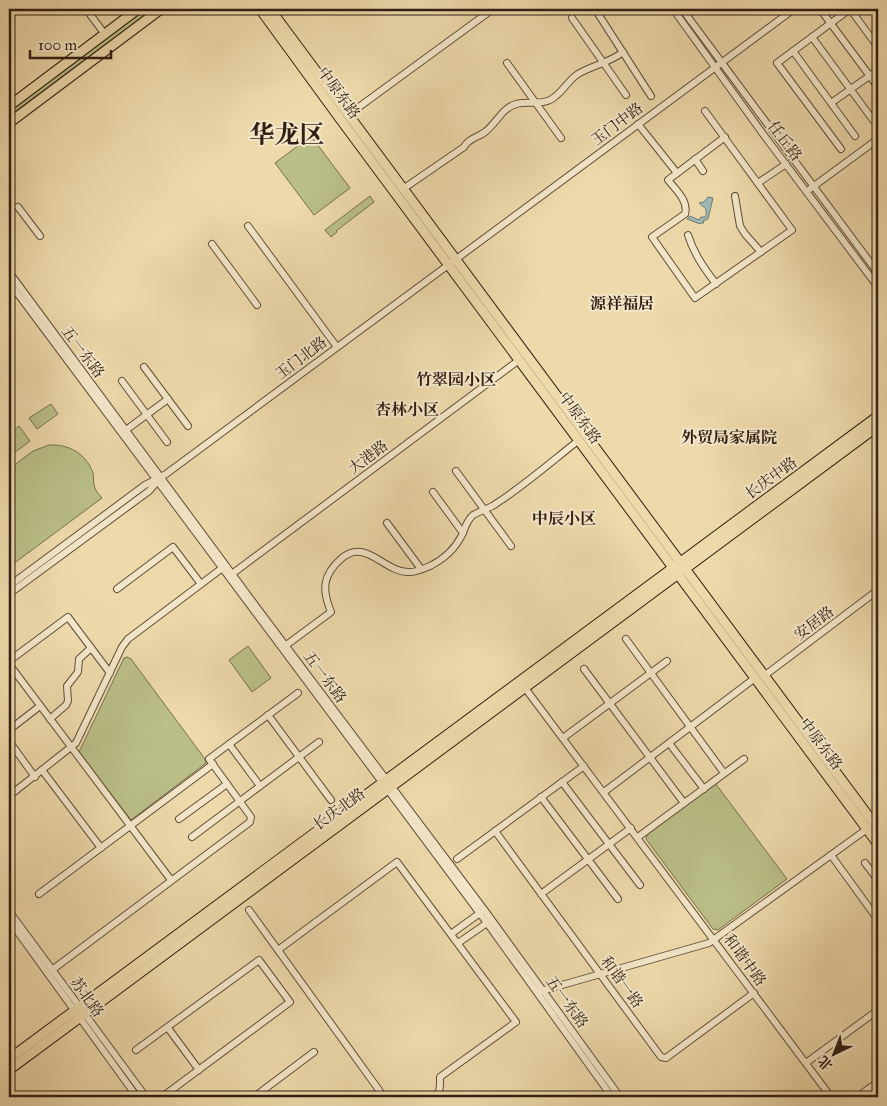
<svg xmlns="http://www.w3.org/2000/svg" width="887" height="1106" viewBox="0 0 887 1106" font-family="'IM FELL Great Primer','Noto Serif SC',serif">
	<rect width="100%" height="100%" fill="#edd9aa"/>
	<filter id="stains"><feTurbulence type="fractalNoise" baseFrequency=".004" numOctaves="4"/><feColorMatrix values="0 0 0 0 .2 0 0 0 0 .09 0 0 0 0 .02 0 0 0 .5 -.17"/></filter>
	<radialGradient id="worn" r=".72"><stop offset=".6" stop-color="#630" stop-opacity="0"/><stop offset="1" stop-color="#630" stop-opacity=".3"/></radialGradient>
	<!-- green -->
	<g fill="#babf87" stroke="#756f4e">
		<path d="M146,9H153L9,116V112Z"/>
		<path d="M311,136L350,188L314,215L275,163Z"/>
		<path d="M370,196L374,202L336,231L337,232L331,237L325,230Z"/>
		<path d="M51,404L58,414L37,429L29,418Z"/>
		<path d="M19,426L30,441L9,457V434Z"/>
		<path d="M49,445C68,444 86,453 93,473C94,478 93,484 95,488C96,492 100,495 102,498L9,567V469L33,451Z"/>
		<path d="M248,646L271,678L252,692L229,660Z"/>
		<path d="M127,657L131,659L205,759L206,763L131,820L79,752L124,658Z"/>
		<path d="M715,783L787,879L718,930L713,929L646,839L647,835Z"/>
	</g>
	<!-- water -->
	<path fill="#9eb7b5" stroke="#727a75" d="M708,197L713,198L708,219L703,221L704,223H701L700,224L687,219L690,216L699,220L701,217H706V209L699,203L704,202Z"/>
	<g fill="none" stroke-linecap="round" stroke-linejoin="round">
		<!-- minor casing -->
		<g stroke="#5f4e3a" stroke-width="8">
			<g id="minor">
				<path d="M86,9L104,33"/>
				<path d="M595,9L651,96"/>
				<path d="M673,9L763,134L878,287"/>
				<path d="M682,9L878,273"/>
				<path d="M820,9L878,87"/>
				<path d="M850,9L878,47"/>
				<path d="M275,15L284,9"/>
				<path d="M572,18L626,95"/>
				<path d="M812,37L873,120"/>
				<path d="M793,51L855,136"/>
				<path d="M507,63L561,138"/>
				<path d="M831,103L878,70"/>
				<path d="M705,111L792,230L695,298L652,237L685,214C689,201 675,189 668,180L725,137"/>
				<path d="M348,115L493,9"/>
				<path d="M638,124L677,173"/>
				<path d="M841,149L777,63L850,9"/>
				<path d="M695,159L703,171"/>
				<path d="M758,183L786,164"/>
				<path d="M403,189L464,147C469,138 477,138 485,132C496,124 502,108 516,104C527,101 540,105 550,100C562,94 567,81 578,74C593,65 609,63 623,52"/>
				<path d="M810,189L878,139"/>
				<path d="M735,196L740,226L745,234L761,252"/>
				<path d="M18,207L40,236"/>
				<path d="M248,226L337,347"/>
				<path d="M688,235C694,254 704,268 716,284"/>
				<path d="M212,244L257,305"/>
				<path d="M9,272L258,609L486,912L620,1097"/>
				<path d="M9,282L487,923L612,1097"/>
				<path d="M144,367L188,426"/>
				<path d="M122,381L167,442"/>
				<path d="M126,430L168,399"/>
				<path d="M456,471L511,546"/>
				<path d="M433,492L463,533"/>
				<path d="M387,523L421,569"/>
				<path d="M232,574L519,360"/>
				<path d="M9,586L145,485L166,474L794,9"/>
				<path d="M117,589L173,547L201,584"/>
				<path d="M9,594L149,491L157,482"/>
				<path d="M626,639L724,773"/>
				<path d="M285,646L331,612C322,590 322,575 342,558C366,538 384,572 408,572C414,573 423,569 430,566C444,559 455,549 462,535C465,528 467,520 473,515C480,511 488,509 494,505C524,486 551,462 579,440"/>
				<path d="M9,661L68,617L110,673"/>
				<path d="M9,664L171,880"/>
				<path d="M584,669L684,803"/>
				<path d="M764,676L878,590"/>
				<path d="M525,688L831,1097"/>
				<path d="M268,715L331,800"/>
				<path d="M50,719L66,705L68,701L67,686L78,672L79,659L91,648"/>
				<path d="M9,730L40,706"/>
				<path d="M563,738L667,661"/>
				<path d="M9,741L35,777"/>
				<path d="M669,743L704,789"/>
				<path d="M229,744L260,786"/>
				<path d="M42,770L101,848"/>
				<path d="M562,782L640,885"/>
				<path d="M604,792L755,678"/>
				<path d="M9,796L76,743L122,647L128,639L225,566"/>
				<path d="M541,797L618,899"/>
				<path d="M179,819L227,784"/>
				<path d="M495,831L661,1057L666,1058L754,993"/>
				<path d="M192,837L319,742"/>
				<path d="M638,837L744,759"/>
				<path d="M831,855L878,920"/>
				<path d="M457,859L584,766"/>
				<path d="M865,863L878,880"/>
				<path d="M39,894L213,764"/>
				<path d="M541,894L631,828"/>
				<path d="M249,910L384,1097"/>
				<path d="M9,911L146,1097"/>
				<path d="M9,920L137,1097"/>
				<path d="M451,934L480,913"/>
				<path d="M458,943L487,923"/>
				<path d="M278,950L397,862L516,1022L440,1077C440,1085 441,1093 434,1097"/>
				<path d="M52,970L250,822L251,817L209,759L298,693"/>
				<path d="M541,991L709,943L867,829"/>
				<path d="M168,1028L199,1070"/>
				<path d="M136,1050L259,960L290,1002L162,1097"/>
				<path d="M806,1063L878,1010"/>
				<path d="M254,1097L314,1052"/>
				<path d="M857,1097L878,1082"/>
			</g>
		</g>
		<!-- major casing -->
		<g stroke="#301f14" stroke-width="11">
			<g id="major">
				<path d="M260,9L341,120L878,844"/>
				<path d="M270,9L878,829"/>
				<path d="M9,106L138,9"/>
				<path d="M9,123L161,9"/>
				<path d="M9,1059L878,416"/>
				<path d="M9,1070L878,426"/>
			</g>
		</g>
		<!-- minor -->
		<use href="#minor" stroke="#f3e6c8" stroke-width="6"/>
		<!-- major -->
		<use href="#major" stroke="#edd9aa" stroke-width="9"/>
	</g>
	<g text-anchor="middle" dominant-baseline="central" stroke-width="4" stroke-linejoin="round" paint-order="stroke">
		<!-- street labels -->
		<g font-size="15" fill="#301f14" stroke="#f3e6c8">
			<text transform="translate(339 93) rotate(54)">中原东路</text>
			<text transform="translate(617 124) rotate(-37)">玉门中路</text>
			<text transform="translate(785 141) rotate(53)">任丘路</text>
			<text transform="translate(83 352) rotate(53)">五一东路</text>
			<text transform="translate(301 358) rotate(-37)">玉门北路</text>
			<text transform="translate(580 418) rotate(54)">中原东路</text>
			<text transform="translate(368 457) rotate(-37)">大港路</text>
			<text transform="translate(771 478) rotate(-36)">长庆中路</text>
			<text transform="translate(814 623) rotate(-37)">安居路</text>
			<text transform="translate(325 677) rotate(53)">五一东路</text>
			<text transform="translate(821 744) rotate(53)">中原东路</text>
			<text transform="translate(339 809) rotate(-36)">长庆北路</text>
			<text transform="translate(745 960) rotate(54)">和谐中路</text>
			<text transform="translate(622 982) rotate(54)">和谐一路</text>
			<text transform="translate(87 997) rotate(54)">苏北路</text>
			<text transform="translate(567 1002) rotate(54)">五一东路</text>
		</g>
		<!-- neighbourhood labels -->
		<g font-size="16" font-weight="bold" fill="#301f14" stroke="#f3e6c8">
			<text x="622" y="303">源祥福居</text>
			<text x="456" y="379">竹翠园小区</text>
			<text x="407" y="409">杏林小区</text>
			<text x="729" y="437">外贸局家属院</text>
			<text x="564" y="518">中辰小区</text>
		</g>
		<!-- town labels -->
		<g font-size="25" font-weight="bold" fill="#301f14" stroke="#f3e6c8">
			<text x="287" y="134">华龙区</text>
		</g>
	</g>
	<!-- margin -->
	<rect width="887" height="1106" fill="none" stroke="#edd9aa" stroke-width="30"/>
	<rect x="10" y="10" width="867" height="1086" fill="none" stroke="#301f14" stroke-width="2.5"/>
	<rect x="15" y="15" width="857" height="1076" fill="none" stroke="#301f14"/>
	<!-- north arrow -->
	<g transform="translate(834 1054) rotate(223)" stroke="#f3e6c8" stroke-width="4" paint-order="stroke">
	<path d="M0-4L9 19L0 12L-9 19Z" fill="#301f14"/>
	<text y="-8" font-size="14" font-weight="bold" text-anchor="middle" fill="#301f14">北</text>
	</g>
	<!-- scale -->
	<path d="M30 50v8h81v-8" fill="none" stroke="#301f14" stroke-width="2.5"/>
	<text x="38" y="50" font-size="15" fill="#301f14" stroke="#f3e6c8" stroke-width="4" paint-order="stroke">100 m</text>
	<rect width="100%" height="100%" filter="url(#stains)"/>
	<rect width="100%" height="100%" fill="url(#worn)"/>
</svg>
